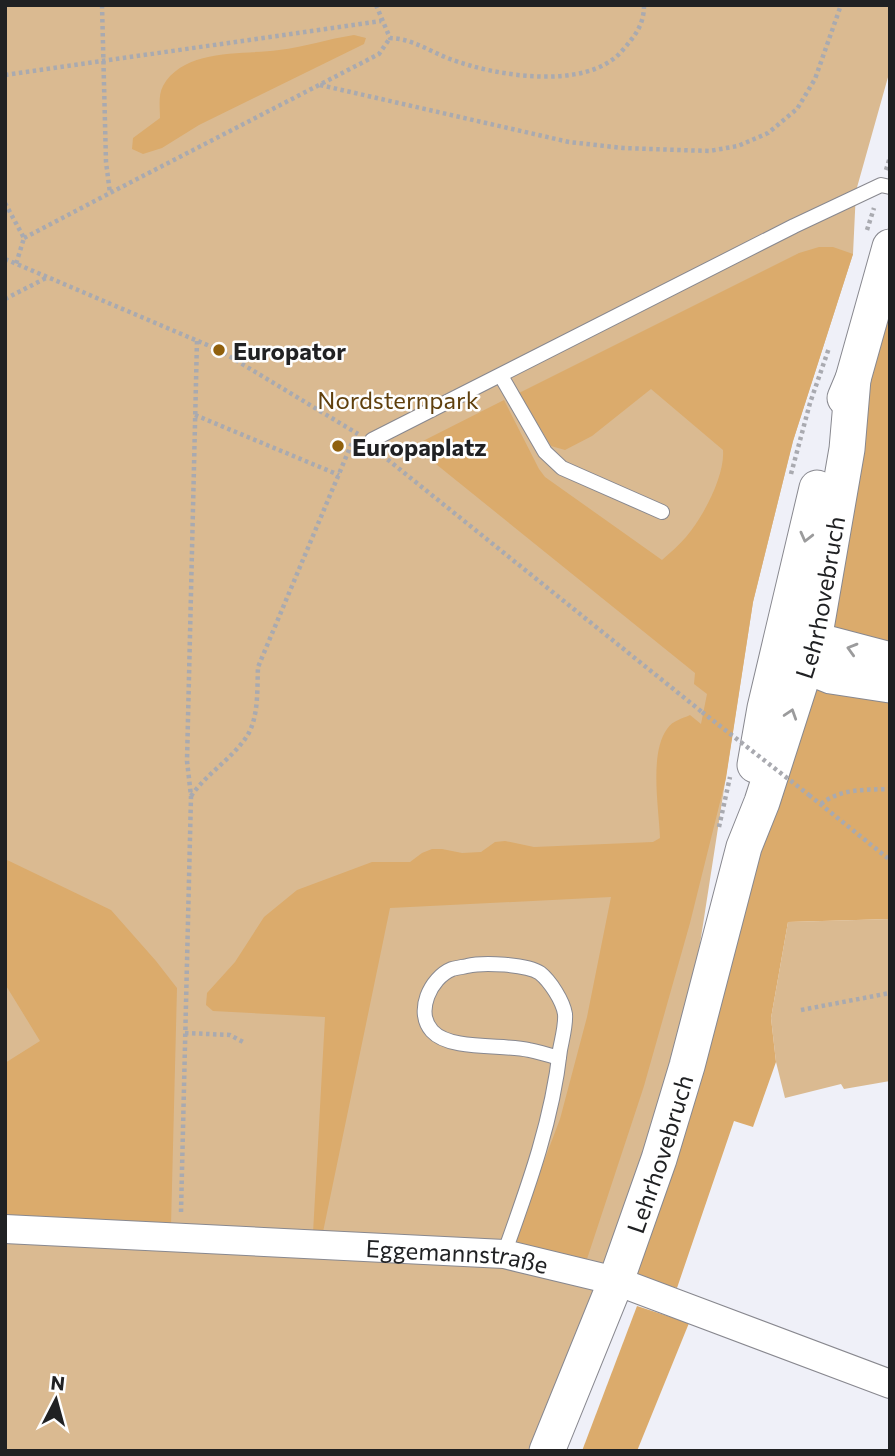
<svg xmlns="http://www.w3.org/2000/svg" width="895" height="1456" viewBox="0 0 895 1456" font-family="Commissioner,sans-serif">
	<rect width="100%" height="100%" fill="#eff0f8"/>
	<!-- green -->
	<g fill="#daba91">
		<path d="M5,5H890V70L856,191L853,254L793,441L753,602L682,1060L625,1227L530,1451H5Z"/>
		<path d="M890,919V1081L844,1089L841,1084L785,1098L776,1062L771,1018L788,922Z"/>
	</g>
	<!-- forest -->
	<g fill="#dbab6c">
		<path d="M354,35L366,38L364,44L199,125L162,148L143,154L132,149L133,138L160,118C160,108 158,95 163,86C184,48 243,55 279,50C304,47 328,39 354,35Z"/>
		<path d="M819,247H833L853,254L793,441L753,602L726,778L690,923L644,1086L587,1259L513,1243L560,1119L587,1017L611,897L390,908L323,1232L313,1233L325,1017L213,1011L206,1005L207,993L235,962L264,917L297,890L372,862H410L422,853L432,849H442L462,853L481,852L495,842L505,841L534,847L653,842L660,838C659,808 649,754 667,729C673,720 682,719 690,715L701,724L707,694L694,684L695,673L421,452V442L504,400L539,469L545,477L662,560C670,553 679,545 686,537C703,517 725,476 723,450L651,389L592,436L565,450L551,446L519,393L799,253Z"/>
		<path d="M890,285V919L788,922L771,1018L776,1062L753,1127L734,1121L677,1288L631,1275L879,335Z"/>
		<path d="M5,859L111,910L156,961L177,988L171,1226L5,1219V1063L40,1041L5,984Z"/>
		<path d="M637,1306L689,1323L637,1451H582Z"/>
	</g>
	<g fill="none" stroke-linecap="round" stroke-linejoin="round">
		<!-- service casing -->
		<g stroke="#88888f" stroke-width="16">
			<g id="service">
				<path d="M501,376L545,452L562,468L662,512"/>
				<path d="M372,440L794,226L881,185L890,187"/>
				<path d="M504,1254C528,1187 552,1122 560,1050C562,1039 566,1025 565,1014C563,1001 550,981 540,973C527,964 483,962 467,966C462,967 456,968 452,969C430,978 415,1012 432,1031C450,1051 503,1044 529,1050C539,1052 549,1055 559,1058"/>
			</g>
		</g>
		<!-- minor casing -->
		<g stroke="#88888f" stroke-width="30">
			<g id="minor">
				<path id="s1" d="M5,1229L504,1254L616,1281L890,1384"/>
			</g>
		</g>
		<!-- tertiary casing -->
		<g stroke="#88888f" stroke-width="37">
			<g id="tertiary">
				<path d="M845,398L853,379L890,247"/>
				<path d="M792,639L814,640L890,660"/>
				<path d="M791,649L806,666L831,676L890,685"/>
				<path d="M755,765L765,708L817,488"/>
				<path id="s2" d="M547,1451L616,1281L659,1159L687,1066L744,847L762,802L814,640L847,449L853,379"/>
			</g>
		</g>
		<!-- path -->
		<g stroke="#a9aab0" stroke-width="4.5" stroke-dasharray="3.5 3.5" stroke-linecap="butt">
			<path d="M102,5L106,162L110,193L379,54L390,38"/>
			<path d="M376,5L390,38C413,39 429,51 450,59C495,76 585,91 621,52C634,37 644,26 644,5"/>
			<path d="M5,75L381,21"/>
			<path d="M320,85L569,142L623,148L709,151L738,146L768,133L797,109L815,79L841,5"/>
			<path d="M886,170L890,157"/>
			<path d="M5,203L24,238L16,264"/>
			<path d="M867,230L874,208"/>
			<path d="M24,238L110,193"/>
			<path d="M5,259L219,350L358,434"/>
			<path d="M5,299L48,277"/>
			<path d="M195,415L339,475"/>
			<path d="M382,455L702,712"/>
			<path d="M791,474L810,403L829,348"/>
			<path d="M809,795L890,860"/>
			<path d="M191,796C207,773 232,759 247,736C259,717 257,689 258,667L354,438"/>
			<path d="M821,804C842,788 865,790 890,789"/>
			<path d="M719,827L730,777"/>
			<path d="M801,1010L890,993"/>
			<path d="M185,1033L230,1035L245,1043"/>
			<path d="M181,1212L191,796L187,761L197,340"/>
		</g>
		<!-- service -->
		<use href="#service" stroke="#fff" stroke-width="14"/>
		<!-- minor -->
		<use href="#minor" stroke="#fff" stroke-width="28"/>
		<!-- tertiary -->
		<use href="#tertiary" stroke="#fff" stroke-width="35"/>
		<!-- path-bridge -->
		<path stroke="#a9aab0" stroke-width="4.5" stroke-dasharray="3.5 3.5" stroke-linecap="butt" d="M702,712L809,795"/>
	</g>
	<!-- one-way arrows -->
	<defs><path id="oneway-chevron" d="M-2-3.5L2.5 0L-2 3.5" fill="none" stroke-width="1.6" stroke-linecap="round" stroke-linejoin="round" transform="scale(1.75)"/></defs>
	<g stroke="#9b9b9c">
		<use href="#oneway-chevron" transform="translate(806 537) rotate(104)"/>
		<use href="#oneway-chevron" transform="translate(852 649) rotate(-164)"/>
		<use href="#oneway-chevron" transform="translate(791 714) rotate(-72)"/>
	</g>
	<!-- markers -->
	<g fill="#90600d" stroke="#fefefe" stroke-width="2.5">
		<circle cx="219" cy="350" r="7"/>
		<circle cx="338" cy="446" r="7"/>
	</g>
	<g text-anchor="middle" dominant-baseline="central" stroke-width="5" stroke-linejoin="round" paint-order="stroke">
		<!-- poi labels -->
		<g font-size="24" font-weight="bold" fill="#202123" stroke="#fefefe" text-anchor="start">
			<text x="233" y="350">Europator</text>
			<text x="352" y="446">Europaplatz</text>
		</g>
		<!-- park labels -->
		<g font-size="24" fill="#5f3f0c" stroke="#fefefe">
			<text x="398" y="399">Nordsternpark</text>
		</g>
		<!-- street labels -->
		<g font-size="24" fill="#202123" stroke="#fefefe">
			<text stroke="none"><textPath href="#s2" startOffset="898">Lehrhovebruch</textPath></text>
			<text stroke="none"><textPath href="#s2" startOffset="318">Lehrhovebruch</textPath></text>
			<text stroke="none"><textPath href="#s1" startOffset="453">Eggemannstraße</textPath></text>
		</g>
	</g>
	<!-- border -->
	<rect width="895" height="1456" fill="none" stroke="#202123" stroke-width="14"/>
	<!-- north arrow -->
	<g transform="translate(56 1400) rotate(6)" stroke="#fefefe" stroke-width="5" paint-order="stroke">
	<path d="M0-5L12 26L0 18L-12 26Z" fill="#202123"/>
	<text y="-10" font-size="19" font-weight="bold" text-anchor="middle" fill="#202123">N</text>
	</g>
</svg>
